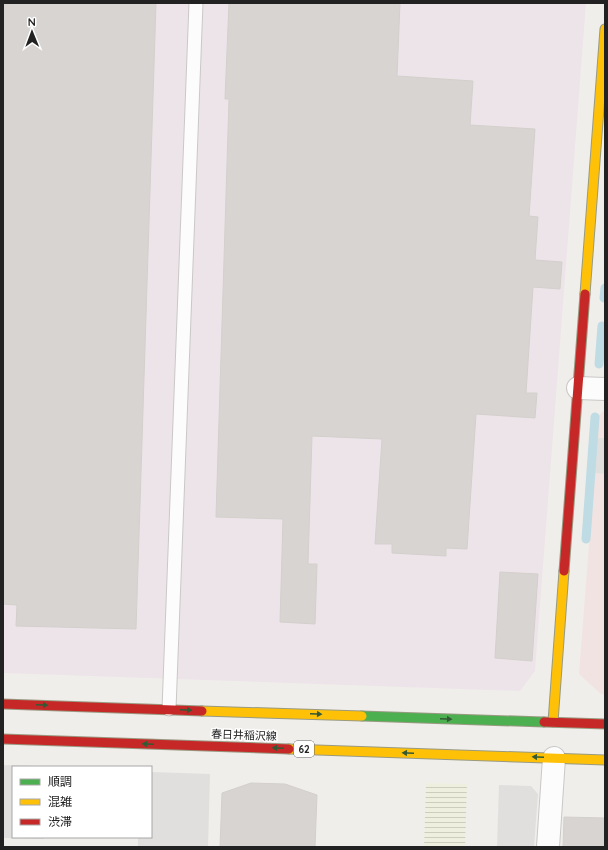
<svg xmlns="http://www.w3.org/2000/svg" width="608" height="850" viewBox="0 0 608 850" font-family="Quicksand,'Noto Sans JP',sans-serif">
	<defs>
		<pattern id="farmland-rules" width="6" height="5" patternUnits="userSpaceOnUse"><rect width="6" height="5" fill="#efefdf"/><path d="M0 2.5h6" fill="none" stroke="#cdcdbf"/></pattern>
	</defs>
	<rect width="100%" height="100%" fill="#f0eeeb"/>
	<!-- commercial -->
	<path fill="#f1e3e1" d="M605,410V695L601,694L579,674L599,415Z"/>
	<!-- industrial -->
	<path fill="#ede4e9" d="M3,3H586L535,671L520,691L3,673Z"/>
	<!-- farmland -->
	<path fill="url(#farmland-rules)" d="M426,783L467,784L465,847H424Z"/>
	<!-- parking -->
	<g fill="#e0dfde">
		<path d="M598,438H605V474L595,473Z"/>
		<path d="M3,765L69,767H13V837H44V839L3,838Z"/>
		<path d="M151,772L210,774L208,847H138V837H151Z"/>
		<path d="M499,785L531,786L538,794L534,847H497Z"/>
	</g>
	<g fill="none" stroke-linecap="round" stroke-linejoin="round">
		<!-- stream -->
		<g stroke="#bfdbe3" stroke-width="9">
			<path d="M604,298L605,288"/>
			<path d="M599,364L602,326"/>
			<path d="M586,539L595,417"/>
		</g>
	</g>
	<!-- building -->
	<g fill="#d7d4d2" stroke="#d3d0cc">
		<path d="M3,3H156L136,629L16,626L17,605L3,604Z"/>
		<path d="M229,3H400L397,76L473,81L470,125L535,129L529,216L538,217L535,260L562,262L560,289L533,287L526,393H537L535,418L476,414L467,549L446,548V556L392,553V544H375L382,439L312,436L308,564H317L315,624L280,622L283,519L216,517L229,99H225Z"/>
		<path d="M500,572L538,574L532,661L495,658Z"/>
		<path d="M251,783L285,784L317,795L315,847H220L222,793Z"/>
		<path d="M564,817L605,818V847H563Z"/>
	</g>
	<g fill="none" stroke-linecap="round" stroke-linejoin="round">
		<!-- lane casing -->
		<g stroke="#c9c8c7" stroke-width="15">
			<path id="lane" d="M169,709L196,3"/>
		</g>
		<!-- street casing -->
		<g stroke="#c9c8c7" stroke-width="24">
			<g id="street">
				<path d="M578,388L605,389"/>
				<path d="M548,847L554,758"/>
			</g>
		</g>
		<!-- fast casing -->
		<g stroke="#999a82" stroke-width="11">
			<path id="fast" d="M362,716L544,722"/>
		</g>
		<!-- slow casing -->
		<g stroke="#999a82" stroke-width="11">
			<g id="slow">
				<path d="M585,294L605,29"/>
				<path d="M202,711L362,716"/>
				<path d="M553,722L564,571"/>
				<path d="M289,749L605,760"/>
			</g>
		</g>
		<!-- jam casing -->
		<g stroke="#999a82" stroke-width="11">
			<g id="jam">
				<path d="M564,571L585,294"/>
				<path d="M3,704L202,711"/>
				<path d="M544,722L605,724"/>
				<path d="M3,739L289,749"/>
			</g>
		</g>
		<!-- lane -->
		<use href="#lane" stroke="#fdfcfc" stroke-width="13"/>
		<!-- street -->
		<use href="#street" stroke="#fdfcfc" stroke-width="22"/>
		<!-- fast -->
		<use href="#fast" stroke="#4caf50" stroke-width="9"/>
		<!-- slow -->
		<use href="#slow" stroke="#ffc107" stroke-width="9"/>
		<!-- jam -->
		<use href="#jam" stroke="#c62828" stroke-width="9"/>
	</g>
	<!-- one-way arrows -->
	<defs><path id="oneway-solid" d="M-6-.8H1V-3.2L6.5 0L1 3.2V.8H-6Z"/></defs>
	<g fill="#335a34">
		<use href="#oneway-solid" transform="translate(42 705) rotate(2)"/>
		<use href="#oneway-solid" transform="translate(186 710) rotate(2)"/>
		<use href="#oneway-solid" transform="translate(316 714) rotate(2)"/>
		<use href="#oneway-solid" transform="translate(446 719) rotate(2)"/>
		<use href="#oneway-solid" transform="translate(148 744) rotate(-178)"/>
		<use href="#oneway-solid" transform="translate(278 748) rotate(-178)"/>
		<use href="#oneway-solid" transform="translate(408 753) rotate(-178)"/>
		<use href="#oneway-solid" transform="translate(538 757) rotate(-178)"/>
	</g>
	<g text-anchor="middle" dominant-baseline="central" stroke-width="3" stroke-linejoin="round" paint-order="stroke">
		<!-- shield labels -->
		<rect fill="#fff" stroke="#646464" stroke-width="1" x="294" y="741" width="20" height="16" rx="3"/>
		<g font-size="10" font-weight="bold" fill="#222">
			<text x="304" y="749">62</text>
		</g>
		<!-- street labels -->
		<g font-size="11" fill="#222" stroke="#fff">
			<text transform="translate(244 735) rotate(2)">春日井稲沢線</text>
		</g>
	</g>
	<!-- border -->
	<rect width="608" height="850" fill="none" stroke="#222222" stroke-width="8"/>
	<!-- legend -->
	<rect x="12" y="766" width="140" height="72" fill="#ffffff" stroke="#a7a7a7"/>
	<rect x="20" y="779" width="20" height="6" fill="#4caf50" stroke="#a7a7a7"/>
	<text x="48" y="786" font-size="12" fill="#222222">順調</text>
	<rect x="20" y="799" width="20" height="6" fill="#ffc107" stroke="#a7a7a7"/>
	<text x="48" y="806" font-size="12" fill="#222222">混雑</text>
	<rect x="20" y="819" width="20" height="6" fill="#c62828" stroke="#a7a7a7"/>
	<text x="48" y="826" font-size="12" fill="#222222">渋滞</text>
	<!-- north arrow -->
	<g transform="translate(32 32) rotate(359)" stroke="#ffffff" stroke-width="3" paint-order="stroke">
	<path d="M0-3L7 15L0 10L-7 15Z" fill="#222222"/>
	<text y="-6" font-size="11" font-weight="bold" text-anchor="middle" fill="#222222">N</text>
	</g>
</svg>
